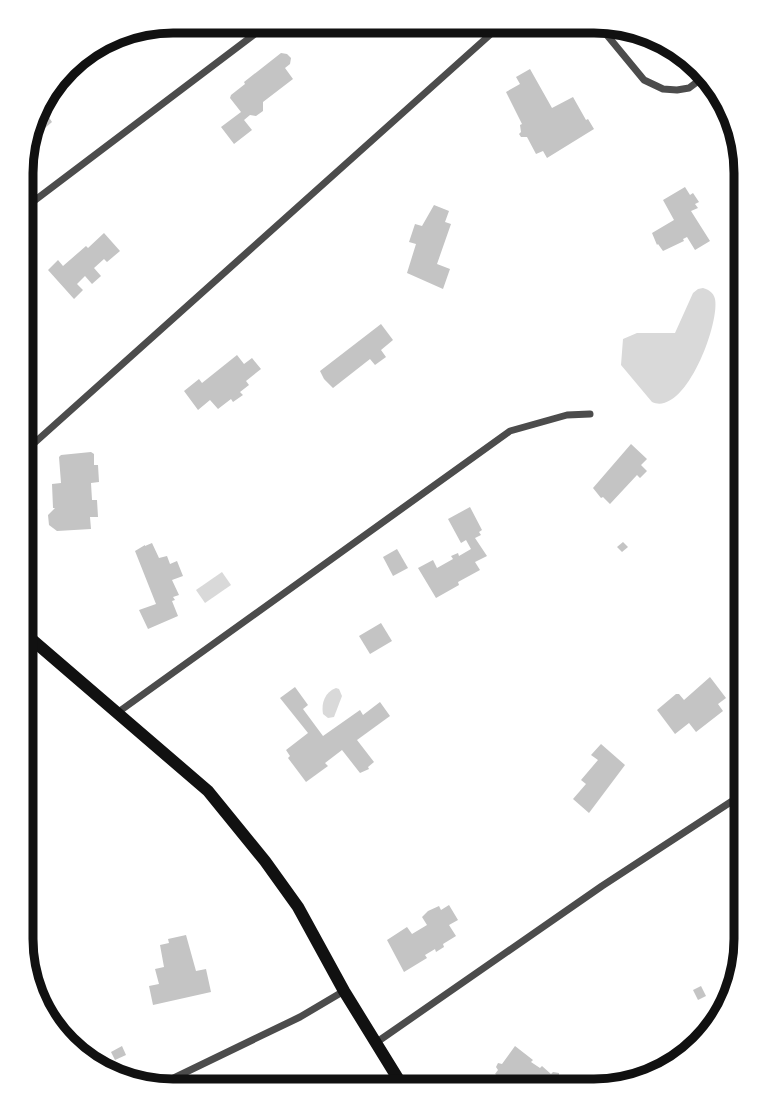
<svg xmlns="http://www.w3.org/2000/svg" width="767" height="1112" viewBox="0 0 767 1112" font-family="'PT Serif',serif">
	<rect width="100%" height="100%" fill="#fff"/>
	<!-- water -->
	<g fill="#d9d9d9">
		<path d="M703,288C709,290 713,292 715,299C720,324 685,417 652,402L621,365L623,339L637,333H675L693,293L698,289Z"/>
		<path d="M222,572L231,585L205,603L196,590Z"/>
		<path d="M336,688L339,689L342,696L334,717L328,718L323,714C321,703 325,692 336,688Z"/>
	</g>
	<!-- building -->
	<g fill="#c4c4c4">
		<path d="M281,53L287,54L291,58L290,64L285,68L293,79L263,102V111L256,116L250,115L244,120L252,130L234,144L221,127L241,112L230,98L231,95L245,84L244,82Z"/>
		<path d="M530,69L552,108L573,97L586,120L588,119L594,129L547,158L543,151L536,154L527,137H521L519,134L521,132L520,125L522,124L506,92L520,84L516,77Z"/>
		<path d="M40,104L52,122L25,145L38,106Z"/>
		<path d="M685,187L690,195L693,193L699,202L695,204L698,208L691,211L710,241L695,250L687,237L683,239L684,241L663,251L658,244L657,245L652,233L674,220L663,200Z"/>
		<path d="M434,205L449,211L445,222L451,224L437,264L450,269L443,289L407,273L416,244L409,242L415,224L422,226Z"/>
		<path d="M104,233L120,251L107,262L104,259L94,268L101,276L92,284L85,276L77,284L83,290L74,299L48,270L58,260L63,266L86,246L88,248Z"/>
		<path d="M381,324L393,340L381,350L386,357L375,365L370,359L333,388L324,379L320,371Z"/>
		<path d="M237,355L244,364L252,358L261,369L246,381L249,385L240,392L243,395L233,402L231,399L218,409L210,400L198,410L184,391L199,379L202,383Z"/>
		<path d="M631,444L647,459L641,465L647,471L640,478L637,475L610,504L603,497L601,498L593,488Z"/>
		<path d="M91,452L94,454V465H98L99,482L91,483L92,500H97L98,517H90L91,529L57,531L49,525L48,515L55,508H53L52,484L61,483L59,457L61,455Z"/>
		<path d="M470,507L482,530L479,532L481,535L475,538L487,556L475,562L480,570L458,582L459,585L436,598L418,568L433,560L437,568L453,559L451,556L458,553L459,556L471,549L466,540L461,543L448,519Z"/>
		<path d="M623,542L628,547L622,552L617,547Z"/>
		<path d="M152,543L159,558L167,556L170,564L177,561L183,576L172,580L179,595L173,597L175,600L172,601L178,616L148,629L139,610L156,604L135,551L145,545V546Z"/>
		<path d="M397,549L408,568L393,576L383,557Z"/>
		<path d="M381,623L392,641L370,654L359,636Z"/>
		<path d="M710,677L726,698L718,704L723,711L696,732L689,723L675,734L657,710L676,694H679L684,700Z"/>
		<path d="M295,687L308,705L303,709L323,736L360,710L363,715L380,702L390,716L357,740L374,762L368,767L369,769L360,773L342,750L325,763L328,766L306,782L288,758L290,756L286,750L308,733L280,698Z"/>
		<path d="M601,744L625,765L589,813L573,799L586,784L581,780L598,760L591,755Z"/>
		<path d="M449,905L458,920L449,925L456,936L443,944L444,947L436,952L435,949L425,955L427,958L404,972L387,940L407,927L412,934L427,925L422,917L428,911L439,906L441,910Z"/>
		<path d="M186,935L196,971L206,969L211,992L153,1005L149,986L159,984L155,969L164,967L160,945L169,943L168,939Z"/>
		<path d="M701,986L706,996L698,1000L693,990Z"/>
		<path d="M122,1046L126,1055L115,1060L111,1052Z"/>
		<path d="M515,1046L533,1060L531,1062L540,1068L542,1066L551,1074L553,1072L559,1073V1080L566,1085L562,1091H511L512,1086L495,1074L498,1070L496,1067L498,1063L502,1064Z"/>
	</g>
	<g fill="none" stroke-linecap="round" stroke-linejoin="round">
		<!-- minor -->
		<g stroke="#4c4c4c" stroke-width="7">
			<path d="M597,23L644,80L663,89L677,90L689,88L705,76"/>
			<path d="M22,210L264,27"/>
			<path d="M22,454L502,24"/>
			<path d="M117,713L510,431L567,415L590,414"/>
			<path d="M377,1042L602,886L746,792"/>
			<path d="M151,1089L300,1017L344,991"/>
		</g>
		<!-- secondary -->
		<path stroke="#111" stroke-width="12" d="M22,631L208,791L265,861L298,907L344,991L405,1090"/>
	</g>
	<!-- crop -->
	<path d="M0 0H767V1112H0ZM173 33H594A140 140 0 0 1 734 173V939A140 140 0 0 1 594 1079H173A140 140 0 0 1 33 939V173A140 140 0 0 1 173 33Z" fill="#fff" fill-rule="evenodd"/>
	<path fill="none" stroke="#111" stroke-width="9" d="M173 33H594A140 140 0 0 1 734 173V939A140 140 0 0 1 594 1079H173A140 140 0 0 1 33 939V173A140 140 0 0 1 173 33Z"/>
</svg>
